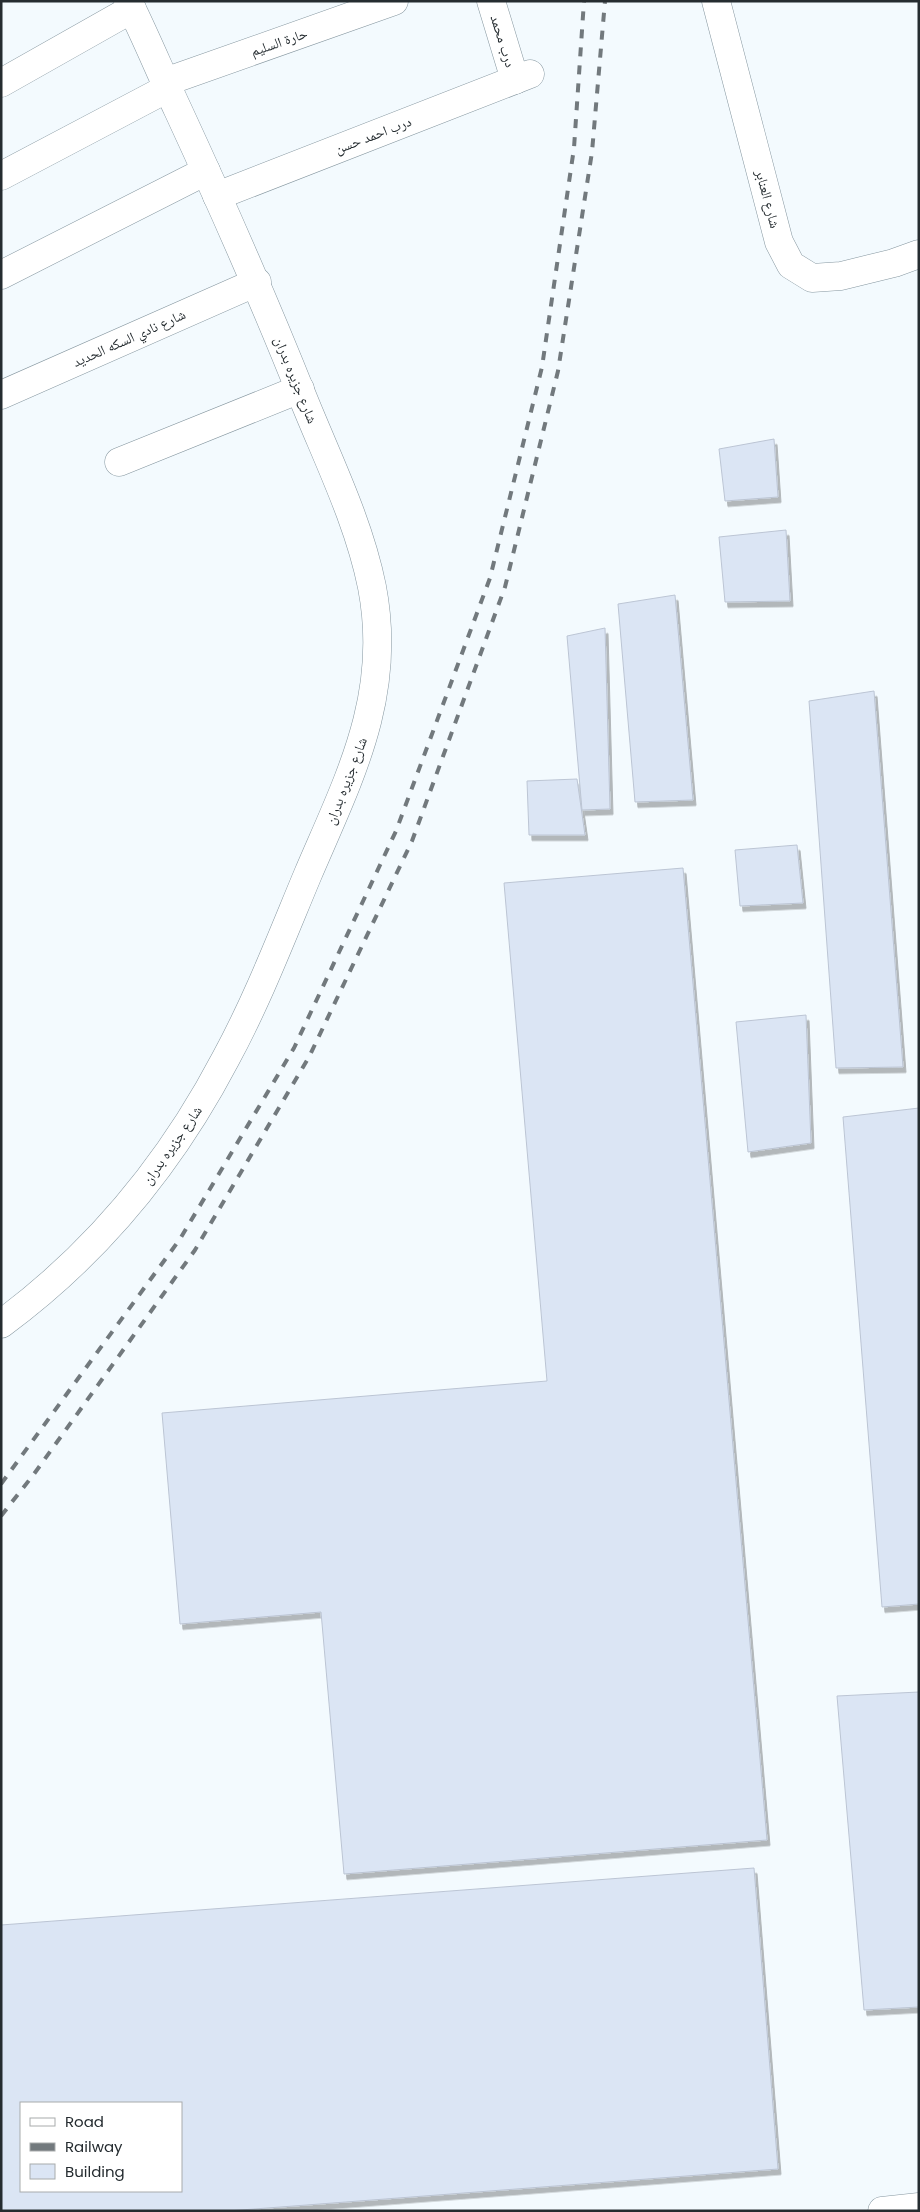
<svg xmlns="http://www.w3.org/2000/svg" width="920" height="2212" viewBox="0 0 920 2212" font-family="Poppins,'Noto Naskh Arabic',sans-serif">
	<defs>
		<filter id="shadow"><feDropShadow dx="3" dy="5.5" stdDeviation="0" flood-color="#0004"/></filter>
	</defs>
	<rect width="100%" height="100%" fill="#f3fafe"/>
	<!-- building -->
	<g fill="#dbe5f4" stroke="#bcc5d4" fill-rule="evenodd" filter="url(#shadow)">
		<path d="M774,439L778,497L725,501L719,449Z"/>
		<path d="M786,530L790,601L725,602L719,537Z"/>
		<path d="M675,595L693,800L635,802L618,604Z"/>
		<path d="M605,628L610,809L582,810L567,636Z"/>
		<path d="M874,691L903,1067L836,1068L809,701Z"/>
		<path d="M577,779L585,835H529L527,781Z"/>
		<path d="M797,845L803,903L740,906L735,850Z"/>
		<path d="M683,868L767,1840L344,1874L321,1612L180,1624L162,1413L547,1381L504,883Z"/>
		<path d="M806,1015L811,1143L748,1152L736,1022Z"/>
		<path d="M919,1108V1604L882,1607L843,1117Z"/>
		<path d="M919,1692V2007L864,2010L837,1696Z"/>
		<path d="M754,1868L778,2169L228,2211H1V1925ZM21,2103H181V2191H21Z"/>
	</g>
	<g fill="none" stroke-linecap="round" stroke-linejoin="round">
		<!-- minor casing -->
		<g stroke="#8697a0" stroke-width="29">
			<g id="minor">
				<path d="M491,1L515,80"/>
				<path d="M716,1L779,242L791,265L812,278L841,276L894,263L919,254"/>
				<path d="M165,82L394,1"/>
				<path d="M1,83L132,9"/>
				<path d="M1,176L168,88"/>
				<path d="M217,196L530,74"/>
				<path d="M1,275L206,171"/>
				<path d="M1,395L257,282"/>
				<path d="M119,462L300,389"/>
			</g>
		</g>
		<!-- tertiary casing -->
		<g stroke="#8697a0" stroke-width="29">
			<path id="tertiary" d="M1,1324C96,1254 171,1163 226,1058C258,999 282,936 308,874C349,778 393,696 372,587C359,522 328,460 303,398C264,300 222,205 178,110C161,74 146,37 128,1"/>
		</g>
		<!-- primary casing -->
		<g stroke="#8697a0" stroke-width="29">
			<path id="primary" d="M882,2211L919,2207"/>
		</g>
		<!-- minor -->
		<use href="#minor" stroke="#fff" stroke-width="28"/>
		<!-- tertiary -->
		<use href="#tertiary" stroke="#fff" stroke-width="28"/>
		<!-- primary -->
		<use href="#primary" stroke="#fff" stroke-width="28"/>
		<!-- rail -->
		<g stroke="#72797d" stroke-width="4" stroke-dasharray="9 9" stroke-linecap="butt">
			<path d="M1,1484L180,1239L294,1048L396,831L490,578L542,367L574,148L584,1"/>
			<path d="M1,1516L34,1474L195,1250L309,1057L412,841L505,587L558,371L592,152L605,1"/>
		</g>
	</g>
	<g text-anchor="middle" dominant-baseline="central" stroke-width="4.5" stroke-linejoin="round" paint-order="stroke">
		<!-- street labels -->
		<g font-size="14" fill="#252c30" stroke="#fff">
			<text transform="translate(503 41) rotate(73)">درب محمد</text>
			<text transform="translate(279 42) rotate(-19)">حارة السليم</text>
			<text transform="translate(373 135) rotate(-21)">درب احمد حسن</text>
			<text transform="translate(768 199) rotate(75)">شارع العنابر</text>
			<text transform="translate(129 338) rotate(-24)">شارع نادي السكه الحديد</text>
			<text transform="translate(296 380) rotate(68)">شارع جزيره بدران</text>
			<text transform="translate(346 781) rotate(-69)">شارع جزيره بدران</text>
			<text transform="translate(172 1145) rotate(-55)">شارع جزيره بدران</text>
		</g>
	</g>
	<!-- border -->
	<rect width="920" height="2212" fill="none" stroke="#252c30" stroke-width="5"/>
	<!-- legend -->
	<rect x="20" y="2102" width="162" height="90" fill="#ffffff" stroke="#a8abac"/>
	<rect x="30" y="2118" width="25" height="8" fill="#ffffff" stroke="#a8abac"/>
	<text x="65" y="2127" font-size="15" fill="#252c30">Road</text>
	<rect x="30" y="2143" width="25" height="8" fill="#72797d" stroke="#a8abac"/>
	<text x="65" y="2152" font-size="15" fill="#252c30">Railway</text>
	<rect x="30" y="2164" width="25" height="15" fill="#dbe5f4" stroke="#a8abac"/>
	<text x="65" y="2177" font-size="15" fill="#252c30">Building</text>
</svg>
